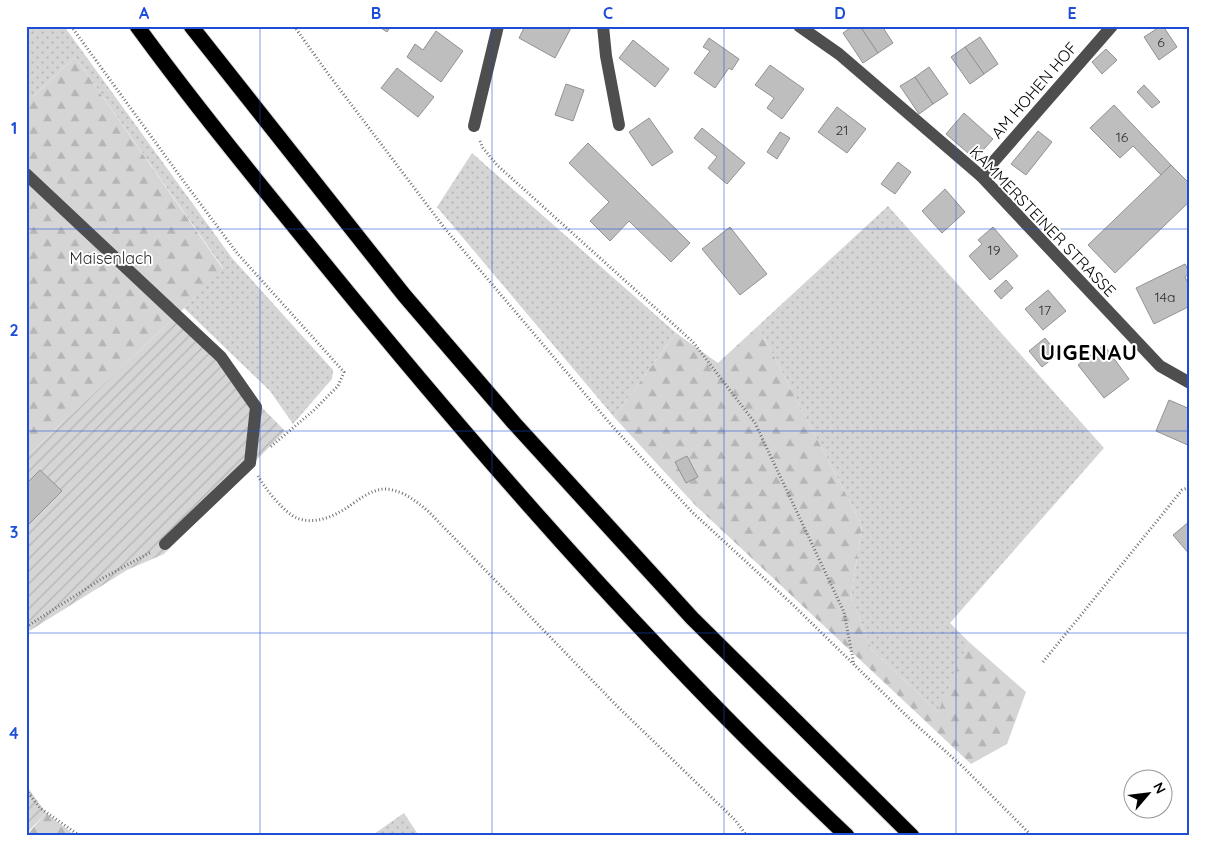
<svg xmlns="http://www.w3.org/2000/svg" width="1216" height="862" viewBox="0 0 1216 862" font-family="Quicksand,sans-serif">
	<defs>
		<pattern id="grass-dots" width="8" height="8" patternUnits="userSpaceOnUse" patternTransform="scale(1.25)"><rect width="8" height="8" fill="#d5d5d5"/><path d="M2 2h.1M6 6h.1" fill="none" stroke="#b5b5b5" stroke-width="1.8" stroke-linecap="round"/></pattern>
		<pattern id="forest-firs" width="22" height="20" patternUnits="userSpaceOnUse" patternTransform="scale(1.25)"><rect width="22" height="20" fill="#d5d5d5"/><path d="M5 1l3.5 6h-7zM16 11l3.5 6h-7z" fill="#b5b5b5"/></pattern>
		<pattern id="garden-furrows" width="10" height="10" patternUnits="userSpaceOnUse" patternTransform="scale(1.25)"><rect width="10" height="10" fill="#d5d5d5"/><path d="M-1 1l2-2M0 10L10 0M9 11l2-2" fill="none" stroke="#b5b5b5"/></pattern>
	</defs>
	<rect width="100%" height="100%" fill="#fff"/>
	<!-- grass -->
	<g fill="url(#grass-dots)">
		<path d="M26,26H64L232,258L333,370L332,379L293,424L270,391L184,308L223,268L75,57L26,103Z"/>
		<path d="M472,153L676,333L614,417L437,207Z"/>
		<path d="M888,206L1104,448L950,623L969,642L939,713L872,650L851,597L862,525L758,326Z"/>
		<path d="M404,813L419,836H371Z"/>
	</g>
	<!-- forest -->
	<g fill="url(#forest-firs)">
		<path d="M75,57L223,269L174,318L26,457V103Z"/>
		<path d="M758,326L862,525L851,597L872,650L938,712L969,642L1026,692L1007,744L971,764L695,505L614,417L676,333L718,363Z"/>
		<path d="M46,813L76,836H26Z"/>
	</g>
	<!-- garden -->
	<g fill="url(#garden-furrows)">
		<path d="M174,318L285,431L164,554L127,570L26,633V457Z"/>
		<path d="M26,785L46,813L26,834Z"/>
	</g>
	<!-- building -->
	<g fill="#bebebe" stroke="#929292">
		<path d="M378,26H391L387,32Z"/>
		<path d="M525,26H567L571,28L555,58L519,38Z"/>
		<path d="M853,26H860L878,53L863,63L843,33Z"/>
		<path d="M860,26H882L893,43L878,53Z"/>
		<path d="M1161,26H1163L1177,47L1159,60L1144,37Z"/>
		<path d="M436,31L463,51L441,82L407,57L415,44L423,50Z"/>
		<path d="M980,37L998,64L984,74L965,47Z"/>
		<path d="M709,38L739,59L732,70L729,68L715,88L694,73L710,51L703,47Z"/>
		<path d="M633,40L669,69L655,87L619,58Z"/>
		<path d="M965,47L984,74L970,84L951,57Z"/>
		<path d="M1106,49L1117,60L1102,74L1092,62Z"/>
		<path d="M770,65L804,89L782,119L767,108L774,98L755,85Z"/>
		<path d="M929,67L948,94L933,104L915,77Z"/>
		<path d="M397,68L434,97L418,117L381,88Z"/>
		<path d="M915,77L933,104L919,114L900,86Z"/>
		<path d="M566,84L584,90L573,121L555,115Z"/>
		<path d="M1144,85L1160,102L1152,108L1137,92Z"/>
		<path d="M1114,105L1171,165L1161,175L1133,146L1120,158L1090,128Z"/>
		<path d="M837,107L866,129L847,153L818,132Z"/>
		<path d="M964,113L993,139L975,159L946,134Z"/>
		<path d="M649,118L673,152L652,166L629,132Z"/>
		<path d="M702,128L745,163L727,184L708,168L717,157L694,138Z"/>
		<path d="M1038,131L1052,142L1026,175L1011,164Z"/>
		<path d="M780,132L790,138L777,159L767,152Z"/>
		<path d="M588,143L690,243L671,262L629,221L610,241L590,221L609,202L569,163Z"/>
		<path d="M898,162L911,172L895,194L881,184Z"/>
		<path d="M1171,165L1190,184V201L1115,273L1088,245Z"/>
		<path d="M945,189L965,212L942,233L922,211Z"/>
		<path d="M730,227L767,274L740,295L702,249Z"/>
		<path d="M993,227L1018,256L990,280L969,256L982,244L978,240Z"/>
		<path d="M1185,264L1190,273L1185,277L1190,287V306L1154,324L1136,288Z"/>
		<path d="M1006,280L1013,288L1001,299L994,291Z"/>
		<path d="M1048,290L1066,311L1043,330L1025,309Z"/>
		<path d="M1045,338L1058,354L1042,367L1029,351Z"/>
		<path d="M1104,345L1129,379L1104,398L1078,365Z"/>
		<path d="M1169,400L1190,409V446L1156,431Z"/>
		<path d="M687,456L698,477L686,483L675,462Z"/>
		<path d="M40,470L62,491L26,527V484Z"/>
		<path d="M1190,521V555L1173,535Z"/>
	</g>
	<g fill="none" stroke-linecap="round" stroke-linejoin="round">
		<!-- highway casing -->
		<g stroke="#dbdbdb" stroke-width="17">
			<g id="highway">
				<path d="M137,26C199,111 266,192 332,273C438,403 547,530 663,652C722,715 784,776 847,836"/>
				<path d="M191,26L404,295L514,423L692,618L912,836"/>
			</g>
		</g>
		<!-- path -->
		<g stroke="#707070" stroke-width="3" stroke-dasharray="1 2.5" stroke-linecap="butt">
			<path d="M71,26L185,183L237,253L344,372L338,386L313,411L269,448"/>
			<path d="M294,26L329,75L446,230L613,427L692,512L792,604L914,723L963,767L1032,836"/>
			<path d="M480,141L483,148L497,165L693,342L755,423L844,612L854,665"/>
			<path d="M258,476C264,487 284,513 297,518C314,525 333,517 348,507C358,500 372,489 385,489C403,490 416,501 429,512L616,705L735,820L747,836"/>
			<path d="M26,627L103,578L151,552"/>
			<path d="M1043,662L1182,490L1190,487"/>
			<path d="M26,790L40,808L80,836"/>
		</g>
		<!-- minor -->
		<g stroke="#4e4e4e" stroke-width="12">
			<path d="M603,26L606,56L619,125"/>
			<path d="M799,26L839,54L981,176L1160,366L1190,383"/>
			<path d="M474,126L498,26"/>
			<path d="M26,174L221,357L256,407L250,463L165,544"/>
			<path d="M981,176L1112,26"/>
		</g>
		<!-- highway -->
		<use href="#highway" stroke="#000" stroke-width="15"/>
	</g>
	<!-- grid -->
	<path fill="none" stroke="#1d4ed8" stroke-width="1" stroke-opacity="0.55" d="M260,26V836M492,26V836M724,26V836M956,26V836M26,229H1190M26,431H1190M26,633H1190"/>
	<g text-anchor="middle" dominant-baseline="central" stroke-width="4" stroke-linejoin="round" paint-order="stroke">
		<!-- number labels -->
		<g font-size="14" fill="#303030">
			<text x="1161" y="42">6</text>
			<text x="842" y="130">21</text>
			<text x="1122" y="137">16</text>
			<text x="994" y="250">19</text>
			<text x="1165" y="297">14a</text>
			<text x="1045" y="310">17</text>
		</g>
		<!-- street labels -->
		<g font-size="16" fill="#000" stroke="#fff">
			<text transform="translate(1034 90) rotate(-49)">AM HOHEN HOF</text>
			<text transform="translate(1043 221) rotate(46)">KAMMERSTEINER STRASSE</text>
		</g>
		<!-- park labels -->
		<g font-size="16" fill="#2c2c2c" stroke="#fff">
			<text x="111" y="258">Maisenlach</text>
		</g>
		<!-- district labels -->
		<g font-size="21" font-weight="bold" letter-spacing="1" fill="#000" stroke="#fff">
			<text x="1089" y="352">UIGENAU</text>
		</g>
	</g>
	<!-- border -->
	<rect width="1216" height="862" fill="none" stroke="#ffffff" stroke-width="55"/>
	<!-- north arrow -->
	<g transform="translate(1148 794) rotate(62)"><circle r="24" fill="#ffffff" stroke="#999999"/>
	<path d="M0-4L9 19L0 12L-9 19Z" fill="#000000"/>
	<text y="-8" font-size="14" font-weight="bold" text-anchor="middle" fill="#000000">N</text>
	</g>
	<rect x="28" y="28" width="1160" height="806" fill="none" stroke="#1d4ed8" stroke-width="2"/>
	<g font-size="16" text-anchor="middle" font-weight="bold" fill="#1d4ed8">
		<text x="144" y="19">A</text>
		<text x="376" y="19">B</text>
		<text x="608" y="19">C</text>
		<text x="840" y="19">D</text>
		<text x="1072" y="19">E</text>
		<text x="14" y="134">1</text>
		<text x="14" y="336">2</text>
		<text x="14" y="538">3</text>
		<text x="14" y="739">4</text>
	</g>
</svg>
